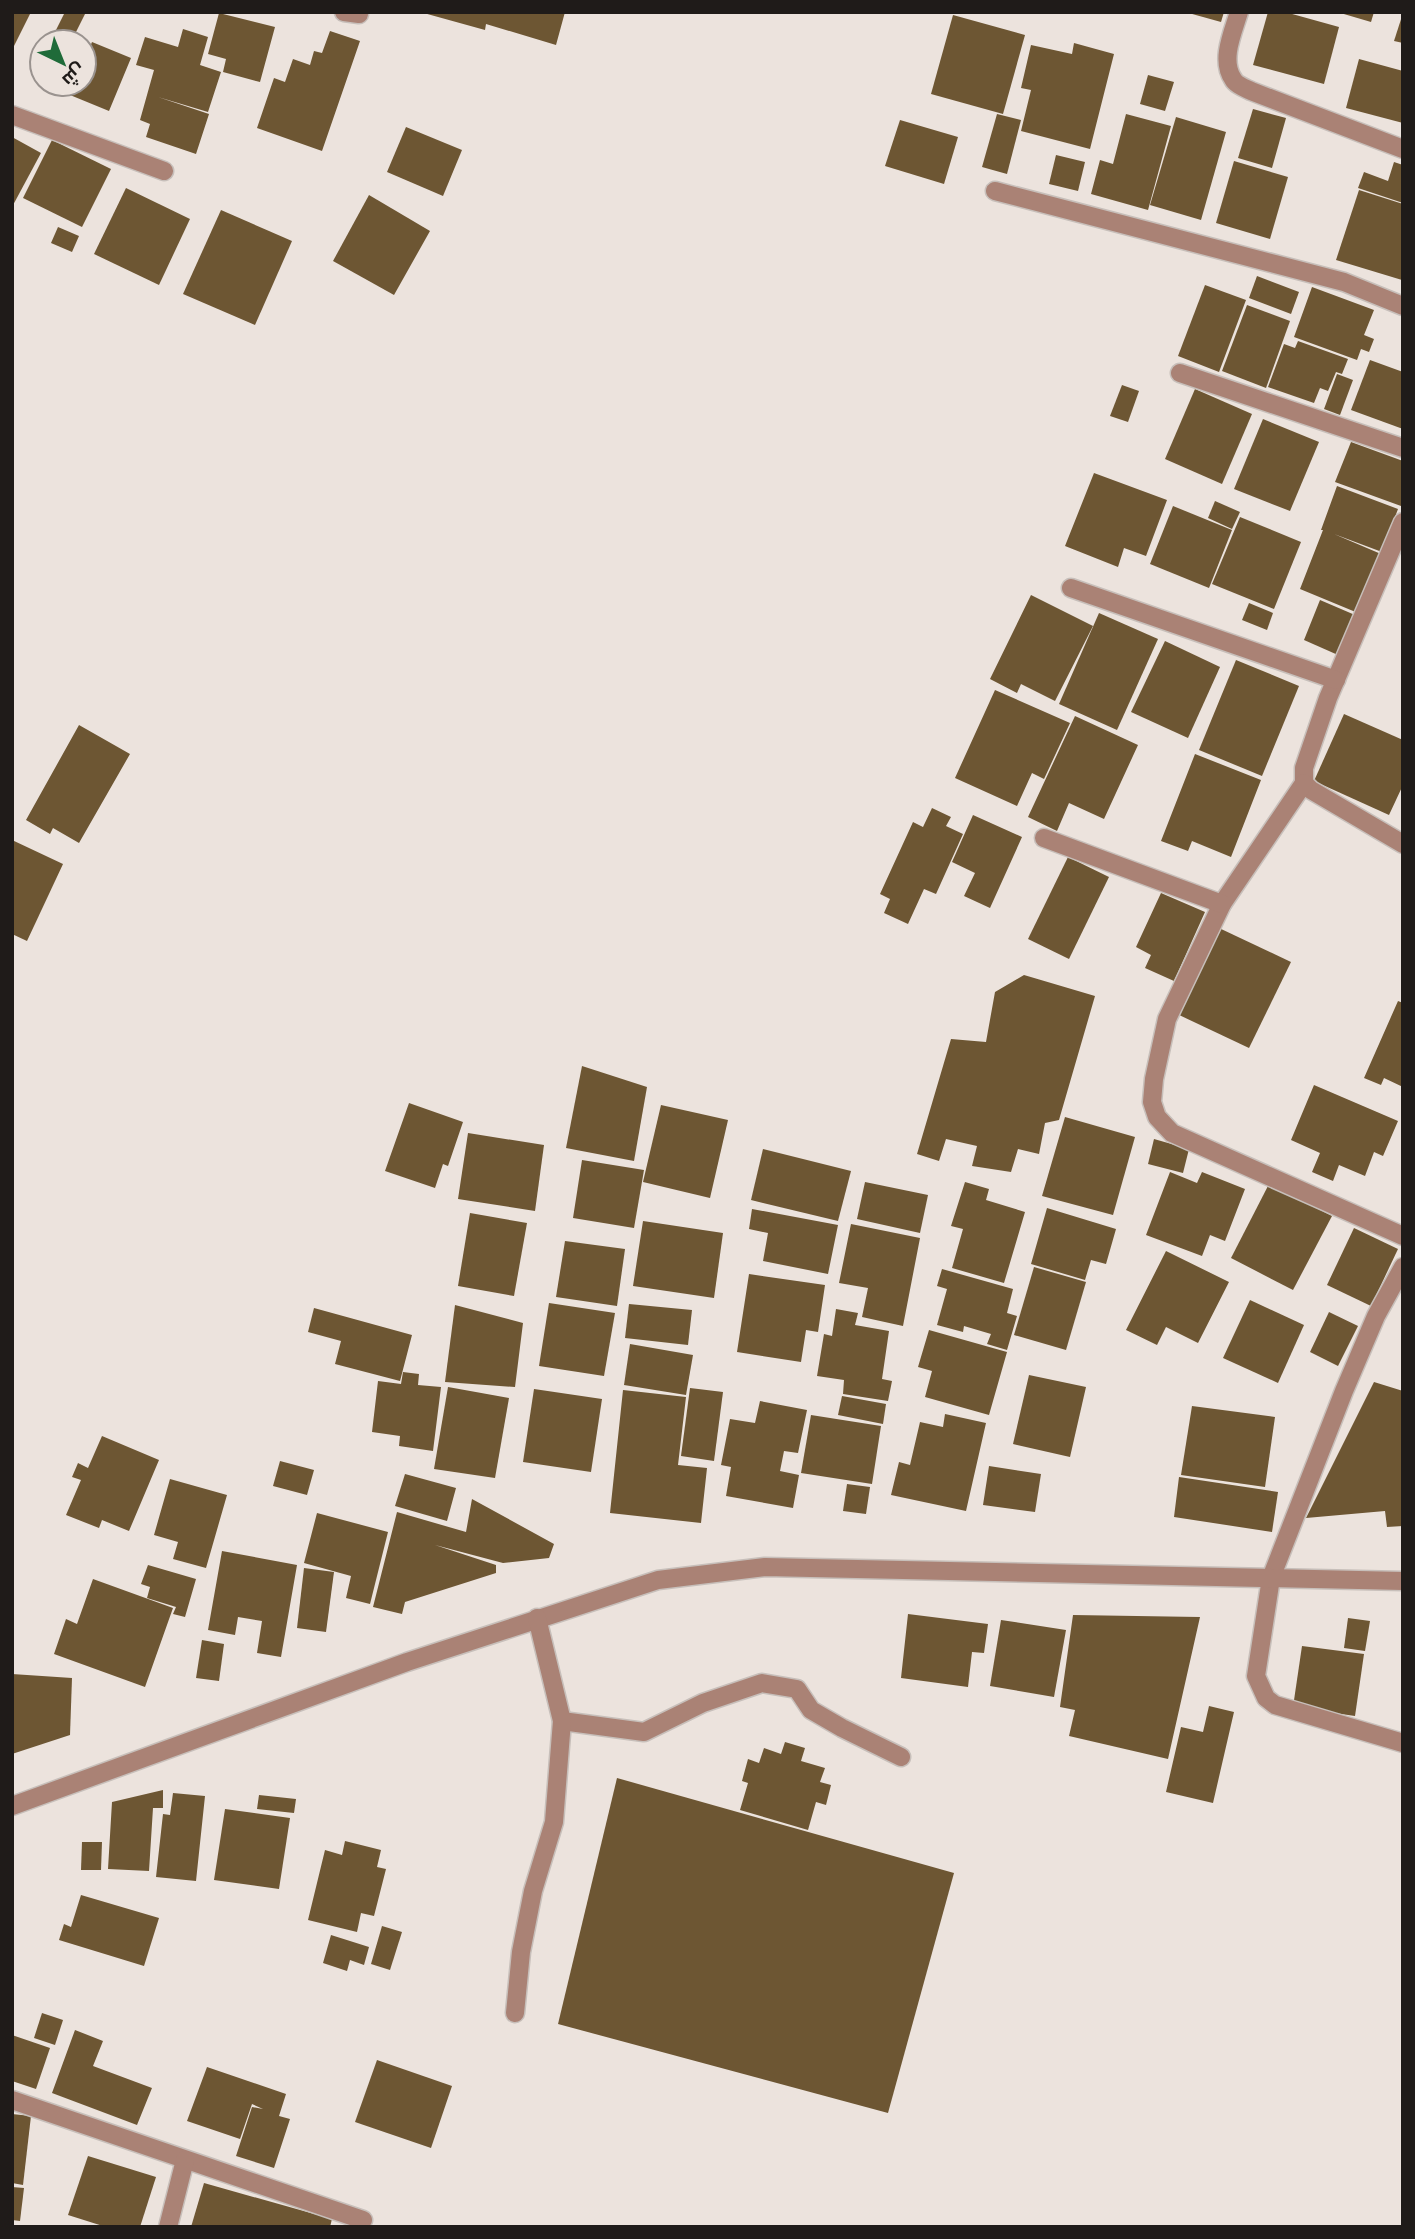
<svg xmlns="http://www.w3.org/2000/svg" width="1415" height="2239" viewBox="0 0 1415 2239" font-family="Helvetica,Cairo,sans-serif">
	<rect width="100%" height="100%" fill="#ece3dd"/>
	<!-- building -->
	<g fill="#6d5633">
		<path d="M12,12H31L12,50Z"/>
		<path d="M65,12H86L71,42H50Z"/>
		<path d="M420,12H565L556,45L486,24L485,30Z"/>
		<path d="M1185,12H1224L1221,22Z"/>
		<path d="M1268,12H1285L1339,27L1324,84L1253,65Z"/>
		<path d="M1337,12H1374L1371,22Z"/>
		<path d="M219,13L275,27L260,82L223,72L226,59L208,54Z"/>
		<path d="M1403,13V43L1394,41Z"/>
		<path d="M953,15L1025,35L1003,114L931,94Z"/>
		<path d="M183,29L208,37L200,65L221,72L208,112L158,97L209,114L196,154L146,137L150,124L140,120L154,70L136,65L145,37L178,47Z"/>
		<path d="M330,31L360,41L322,151L257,128L274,78L285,82L293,59L310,65L314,51L322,53Z"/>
		<path d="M92,42L131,58L109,111L70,95L75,84H84V61Z"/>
		<path d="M1074,43L1114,54L1090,149L1021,131L1031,90L1021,88L1031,45L1072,54Z"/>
		<path d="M1359,59L1403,71V123L1346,108Z"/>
		<path d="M1148,75L1174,82L1165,111L1140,104Z"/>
		<path d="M1253,109L1286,118L1272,168L1238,158Z"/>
		<path d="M997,114L1021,120L1007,174L982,167Z"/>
		<path d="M1126,114L1171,126L1148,210L1091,194L1100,160L1113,164Z"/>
		<path d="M1176,117L1226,132L1201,220L1150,205Z"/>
		<path d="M900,120L958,137L944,184L885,166Z"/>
		<path d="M406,127L462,150L443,196L387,172Z"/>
		<path d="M12,137L41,153L12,207Z"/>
		<path d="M52,140L111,169L82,227L23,198Z"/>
		<path d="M1056,155L1085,162L1078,191L1049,184Z"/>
		<path d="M1234,161L1288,177L1270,239L1216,223Z"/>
		<path d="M1394,162L1403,165V203L1358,188L1364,172L1388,181Z"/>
		<path d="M126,188L190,219L159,285L94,254Z"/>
		<path d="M1359,190L1403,204L1402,280L1336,260Z"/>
		<path d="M369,195L430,231L394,295L333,261Z"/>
		<path d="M221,210L292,241L255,325L183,294Z"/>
		<path d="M58,227L79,236L72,252L51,243Z"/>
		<path d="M1257,276L1299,292L1291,314L1249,298Z"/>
		<path d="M1205,285L1246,300L1219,372L1178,356Z"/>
		<path d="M1312,287L1374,310L1364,335L1374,339L1369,352L1361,349L1357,360L1294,337Z"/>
		<path d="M1247,305L1290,321L1266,388L1222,371Z"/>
		<path d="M1298,341L1348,359L1342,374L1336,372L1328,391L1320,388L1314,403L1268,387L1284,344L1295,348Z"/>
		<path d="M1370,360L1403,372V429L1351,410Z"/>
		<path d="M1337,374L1353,380L1340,415L1324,409Z"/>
		<path d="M1122,385L1139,391L1128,422L1110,416Z"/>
		<path d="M1195,389L1252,414L1222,484L1165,459Z"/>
		<path d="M1263,419L1319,442L1290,511L1234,489Z"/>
		<path d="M1351,442L1403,461V501L1401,506L1335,482Z"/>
		<path d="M1094,473L1167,500L1146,556L1124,548L1118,567L1065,546Z"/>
		<path d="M1337,486L1398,509L1382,552L1334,534L1381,554L1358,613L1300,589L1323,530H1321Z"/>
		<path d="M1215,501L1240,512L1232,529L1208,518Z"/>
		<path d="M1173,506L1232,530L1209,588L1150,564Z"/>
		<path d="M1240,517L1301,542L1274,609L1212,584Z"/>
		<path d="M1031,595L1093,626L1055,701L1021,684L1017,693L990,679Z"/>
		<path d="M1320,600L1355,615L1338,655L1304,640Z"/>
		<path d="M1249,603L1273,613L1267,630L1242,620Z"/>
		<path d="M1099,613L1158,639L1117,730L1059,704Z"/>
		<path d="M1165,641L1220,667L1188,738L1131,712Z"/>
		<path d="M1236,660L1299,686L1262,776L1199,750Z"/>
		<path d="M995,690L1070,723L1044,779L1032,773L1017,806L955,778Z"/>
		<path d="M1344,714L1403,740V785L1389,815L1314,781Z"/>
		<path d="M1075,716L1138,745L1104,819L1069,803L1057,831L1028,817Z"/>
		<path d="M79,725L130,754L79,843L53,828L50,834L26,820Z"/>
		<path d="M1195,754L1261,780L1231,857L1192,841L1188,851L1161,841Z"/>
		<path d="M932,808L951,817L946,826L963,834L936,894L924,889L908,924L884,913L890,899L880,894L913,822L923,827Z"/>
		<path d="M973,815L1022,837L990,908L964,896L975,873L952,862Z"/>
		<path d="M12,840L63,864L27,941L12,934Z"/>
		<path d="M1068,857L1109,877L1069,959L1028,939Z"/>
		<path d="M1161,893L1205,912L1174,981L1145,968L1151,955L1136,947Z"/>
		<path d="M1219,928L1291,962L1249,1048L1177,1014Z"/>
		<path d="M1024,975L1095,996L1059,1120L1045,1123L1039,1154L1018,1149L1011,1172L972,1166L977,1146L946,1139L939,1161L917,1154L951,1039L986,1042L995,992Z"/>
		<path d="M1398,1001L1403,1003V1087L1384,1078L1381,1085L1364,1078Z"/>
		<path d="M582,1066L647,1087L634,1161L566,1148Z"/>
		<path d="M1314,1085L1398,1121L1383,1156L1374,1152L1365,1176L1339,1165L1333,1181L1312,1172L1320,1153L1291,1140Z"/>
		<path d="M409,1103L463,1122L448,1166L443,1164L435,1188L385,1171Z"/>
		<path d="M661,1105L728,1120L710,1198L643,1182Z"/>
		<path d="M1065,1117L1135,1137L1113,1215L1042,1196Z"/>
		<path d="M468,1133L544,1145L535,1211L458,1199Z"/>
		<path d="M1154,1139L1189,1149L1183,1173L1148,1164Z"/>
		<path d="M763,1149L851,1171L838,1221L751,1200Z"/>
		<path d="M582,1160L644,1170L634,1228L573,1218Z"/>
		<path d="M1170,1172L1197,1183L1202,1172L1245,1189L1225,1241L1210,1235L1202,1256L1146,1235Z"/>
		<path d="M865,1182L928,1195L920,1233L857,1219Z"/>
		<path d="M965,1182L989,1189L986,1200L1025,1212L1004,1283L952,1268L963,1229L951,1226Z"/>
		<path d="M1269,1184L1332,1216L1293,1290L1231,1258Z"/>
		<path d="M1047,1208L1116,1229L1106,1264L1091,1260L1085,1280L1031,1264Z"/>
		<path d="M752,1209L838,1225L828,1274L763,1261L768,1233L749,1229Z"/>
		<path d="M470,1213L527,1223L514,1296L458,1286Z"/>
		<path d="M643,1221L723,1233L714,1298L633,1286Z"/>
		<path d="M851,1224L920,1238L903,1326L862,1317L868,1288L839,1283Z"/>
		<path d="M1354,1228L1398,1249L1371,1306L1327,1285Z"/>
		<path d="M565,1241L625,1249L617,1306L556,1297Z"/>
		<path d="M1166,1251L1229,1282L1198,1343L1166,1327L1157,1345L1126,1330Z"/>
		<path d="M1034,1267L1086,1282L1066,1350L1014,1335Z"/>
		<path d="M942,1269L1013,1289L1007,1313L1017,1316L1007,1350L987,1344L991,1334L964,1326L963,1332L937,1325L947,1289L937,1286Z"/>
		<path d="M749,1274L825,1285L818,1332L806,1330L801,1362L737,1352Z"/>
		<path d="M1250,1300L1304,1325L1278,1383L1223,1358Z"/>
		<path d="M549,1303L615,1313L604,1376L539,1366Z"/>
		<path d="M629,1304L692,1310L688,1345L625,1338Z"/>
		<path d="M455,1305L523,1323L515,1387L445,1382Z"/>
		<path d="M314,1308L412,1335L400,1381L335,1364L341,1341L308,1332Z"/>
		<path d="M836,1309L858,1313L855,1325L889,1331L882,1379L892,1381L888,1401L843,1394L844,1380L817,1376L824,1334L832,1336Z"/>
		<path d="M1329,1312L1358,1326L1338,1366L1310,1352Z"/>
		<path d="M929,1330L1007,1352L989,1415L925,1397L932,1371L918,1367Z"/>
		<path d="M630,1344L693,1355L686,1395L624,1385Z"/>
		<path d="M403,1372L419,1374L418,1385L441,1387L433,1451L399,1446L400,1436L372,1432L378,1381L401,1384Z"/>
		<path d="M1029,1375L1086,1387L1070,1457L1013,1444Z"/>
		<path d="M1374,1382L1403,1391V1526L1387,1527L1385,1511L1306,1518Z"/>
		<path d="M448,1387L509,1398L495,1478L434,1469Z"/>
		<path d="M690,1388L723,1392L714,1461L681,1456Z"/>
		<path d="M534,1389L602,1399L591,1472L523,1462Z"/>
		<path d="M623,1390L686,1397L678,1465L707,1468L701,1523L610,1513Z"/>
		<path d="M842,1396L886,1404L883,1424L838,1415Z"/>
		<path d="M760,1401L807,1410L798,1453L784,1451L780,1471L799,1475L793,1508L726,1496L731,1467L721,1465L730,1419L755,1423Z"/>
		<path d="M1192,1406L1275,1417L1265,1487L1181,1475Z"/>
		<path d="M945,1414L986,1423L966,1511L891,1495L899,1462L910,1465L920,1422L943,1427Z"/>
		<path d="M811,1415L881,1426L872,1484L801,1473Z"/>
		<path d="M102,1436L159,1460L129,1531L102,1520L99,1528L66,1515L81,1480L72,1477L78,1463L88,1468Z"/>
		<path d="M280,1461L314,1470L307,1495L273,1486Z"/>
		<path d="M989,1466L1041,1474L1035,1512L983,1505Z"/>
		<path d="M405,1474L456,1488L447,1521L395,1506Z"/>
		<path d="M1179,1477L1278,1492L1272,1532L1174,1517Z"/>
		<path d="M170,1479L227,1495L206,1568L173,1559L178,1542L154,1535Z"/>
		<path d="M847,1484L870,1487L866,1514L843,1511Z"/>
		<path d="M472,1499L554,1544L549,1558L503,1563L435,1545L496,1565V1573L405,1602L402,1614L373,1607L397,1512L466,1532Z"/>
		<path d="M317,1513L388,1532L370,1604L346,1598L351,1576L304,1563Z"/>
		<path d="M222,1551L297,1565L281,1657L257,1653L262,1621L238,1617L235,1635L208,1630Z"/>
		<path d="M148,1565L196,1579L185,1617L173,1614L176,1607L147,1598L150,1587L141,1584Z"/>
		<path d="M304,1568L334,1572L326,1632L297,1628Z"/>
		<path d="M93,1579L173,1608L145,1687L54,1654L66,1619L77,1624Z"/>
		<path d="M908,1614L988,1624L984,1653L972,1652L968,1687L901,1678Z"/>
		<path d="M1073,1615L1200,1617L1168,1759L1069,1736L1075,1710L1060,1707Z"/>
		<path d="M1348,1618L1370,1621L1365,1651L1344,1648Z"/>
		<path d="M1001,1620L1066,1630L1054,1697L990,1686Z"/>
		<path d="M202,1640L224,1644L219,1681L196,1678Z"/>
		<path d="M1302,1646L1364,1654L1355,1716L1293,1707Z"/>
		<path d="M12,1674L72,1678L70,1735L12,1754Z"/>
		<path d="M1209,1706L1234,1712L1213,1803L1166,1792L1181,1727L1203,1732Z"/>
		<path d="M785,1742L805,1748L801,1761L825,1768L820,1782L831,1785L826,1805L816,1802L808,1830L740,1810L748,1783L742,1781L748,1759L759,1763L764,1748L781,1754Z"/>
		<path d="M617,1778L954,1873L888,2113L558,2024Z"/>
		<path d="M163,1790V1808H153L149,1871L108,1869L112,1802Z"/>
		<path d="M173,1793L205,1796L196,1881L156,1877L163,1814L170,1815Z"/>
		<path d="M259,1795L296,1799L294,1813L257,1809Z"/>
		<path d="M225,1809L290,1818L279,1889L214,1880Z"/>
		<path d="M345,1841L381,1850L377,1867L386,1869L374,1916L361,1913L357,1932L308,1920L325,1850L342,1855Z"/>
		<path d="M82,1842H102L101,1870H81Z"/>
		<path d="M81,1895L159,1918L144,1966L59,1940L64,1924L71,1927Z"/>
		<path d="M382,1926L402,1932L390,1970L371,1964Z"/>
		<path d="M331,1935L369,1947L364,1965L350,1960L347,1971L323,1963Z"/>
		<path d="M42,2013L63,2020L55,2045L34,2038Z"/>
		<path d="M75,2030L103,2041L93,2066L152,2088L137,2125L52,2093Z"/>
		<path d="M12,2035L50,2048L36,2089L12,2081Z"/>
		<path d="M377,2060L452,2086L431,2148L355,2122Z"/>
		<path d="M207,2067L286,2094L279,2116L290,2119L274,2168L236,2156L252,2107L263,2109L252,2104L240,2139L187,2121Z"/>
		<path d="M12,2114L31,2116L23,2185L12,2183Z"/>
		<path d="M88,2156L156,2177L140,2227H106L68,2215Z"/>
		<path d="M204,2183L332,2219L330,2227H191Z"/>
		<path d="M12,2187L24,2188L20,2221L12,2220Z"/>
	</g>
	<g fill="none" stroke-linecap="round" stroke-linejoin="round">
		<!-- minor casing -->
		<g stroke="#c7bfba" stroke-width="21">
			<g id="minor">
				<path d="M344,12L359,14"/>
				<path d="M1239,12C1233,32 1220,60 1233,79C1236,85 1245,88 1251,91L1403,149"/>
				<path d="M12,115L164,171"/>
				<path d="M995,191L1344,282L1403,306"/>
				<path d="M1180,373L1403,448"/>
				<path d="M1403,522L1328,698L1304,768V783L1311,790L1403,844"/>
				<path d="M1071,588L1336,680"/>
				<path d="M1304,783L1222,904L1167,1019L1154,1079L1152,1102L1157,1117L1172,1133L1403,1236"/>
				<path d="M1044,838L1222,904"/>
				<path d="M1403,1267L1376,1316L1344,1391L1271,1578L1256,1676L1266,1698L1275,1705L1403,1743"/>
				<path d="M562,1721L644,1732L703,1703L762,1683L797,1689L811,1710L842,1728L901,1757"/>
				<path d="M12,1806L407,1662L658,1580L765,1567L1403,1581"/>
				<path d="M515,2013L521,1952L533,1891L554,1822L562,1721L537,1618"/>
				<path d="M12,2100L363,2220"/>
				<path d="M168,2227L185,2160"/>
			</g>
		</g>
		<!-- minor -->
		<use href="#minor" stroke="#aa8275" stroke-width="18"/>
	</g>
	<!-- border -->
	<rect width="1415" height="2239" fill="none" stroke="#1f1b19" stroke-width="28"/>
	<!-- north arrow -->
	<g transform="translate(63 63) rotate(137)"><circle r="33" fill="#ece3dd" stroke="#9a938f" stroke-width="2"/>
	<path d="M0-5L12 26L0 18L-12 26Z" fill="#1f6b39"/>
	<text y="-10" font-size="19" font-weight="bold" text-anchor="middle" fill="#1f1b19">ش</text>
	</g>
</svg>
